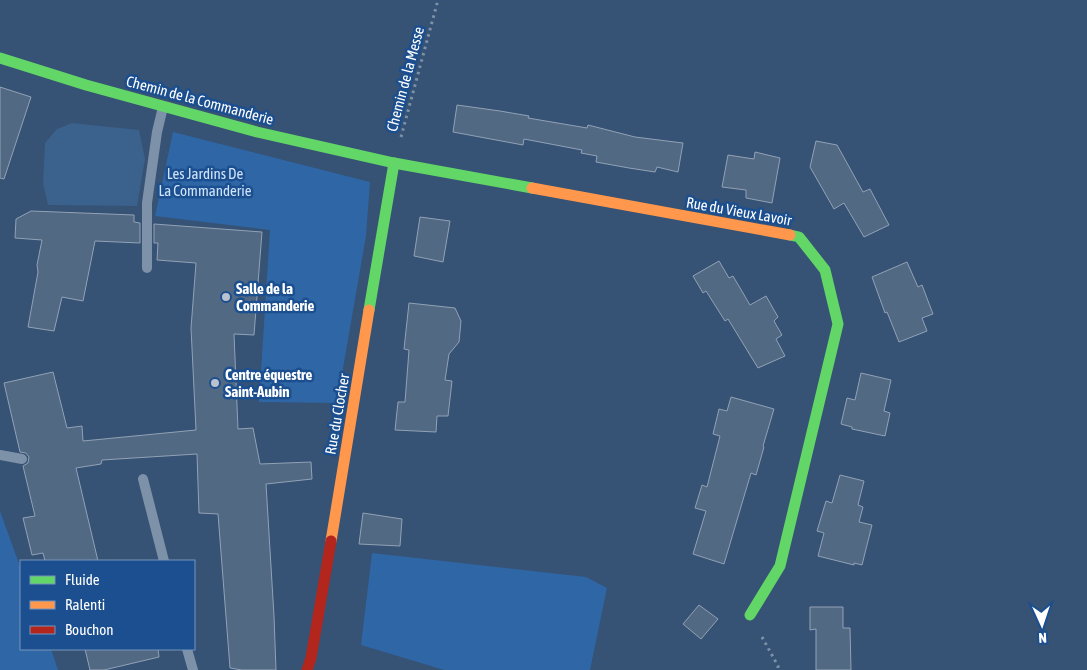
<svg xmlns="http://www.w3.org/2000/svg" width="1087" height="670" viewBox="0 0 1087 670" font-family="'Asap Condensed',sans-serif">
	<rect width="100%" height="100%" fill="#365274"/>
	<!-- green -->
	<g fill="#2f66a5">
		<path d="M173,132L370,182L366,236L337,403L259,402L270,230L155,216Z"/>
		<path d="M0,511L21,569V649H51L58,670H0Z"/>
		<path d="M372,553L586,577L607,588L590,670H444L361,645Z"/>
	</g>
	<!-- water -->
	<path fill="#3b618d" d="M72,123L139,130L145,159L137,206L48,205L43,183L45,143L57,129Z"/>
	<!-- building -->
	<g fill="#526984" stroke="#92a2b6">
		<path d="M0,87L31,97L4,179L0,178Z"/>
		<path d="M457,105L500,111L529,116L528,118L587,128L588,125L635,137L683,143L678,172L657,167L655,172L629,168L596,162L597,156L581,153L582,150L524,139L523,145L453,132Z"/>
		<path d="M816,141L837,145L863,192L870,189L889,225L864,237L844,203L834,209L810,167Z"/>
		<path d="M755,152L780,158L772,203L746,198V190L722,187L728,155L754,159Z"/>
		<path d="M31,211L134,215V222L140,223V243L95,241L83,301L62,297L54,331L28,327L38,272L37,265L42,240L15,238L16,219Z"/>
		<path d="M420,217L450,221L443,262L414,256Z"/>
		<path d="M154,224L262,232L254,335L234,334L238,429L253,428L260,464L311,462L312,479L266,484L274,616L276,670H242L230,668L218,514L199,513L197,454L102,460L101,464L76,468L98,561H45L43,553L32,555L23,518L35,516L23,466L28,463L29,457L26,453L20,452L4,383L53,372L67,428L82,426L83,441L196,430L191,328L196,263L157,260L158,243H154Z"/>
		<path d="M719,261L729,278L733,276L750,305L766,296L778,317L774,321L782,335L776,339L785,356L758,368L728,319L725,321L706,291L703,293L693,276Z"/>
		<path d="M907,262L918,287L922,285L933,314L922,318L927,331L899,342L887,312L885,313L872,277Z"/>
		<path d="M409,303L455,308L461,321L459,342L449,354L445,380L452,381L448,416H437L436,432L395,430L398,402H405L409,350L404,349Z"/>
		<path d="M861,373L891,380L884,411L890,413L885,436L852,429V427L841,424L847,398L855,400Z"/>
		<path d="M731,397L774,409L763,446L764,447L756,475L751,473L724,564L693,554L706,511L695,508L702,485L707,487L720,436L713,434L719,409L727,411Z"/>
		<path d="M840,475L864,481L858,505L863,507L859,522L872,525L862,565L854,563V565L818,556L824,533L817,531L826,501L832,503Z"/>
		<path d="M363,513L402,519L400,546L359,544Z"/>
		<path d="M699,605L718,619L701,639L683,624Z"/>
		<path d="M810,607H843V628H850L851,670H816V629L810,630Z"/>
		<path d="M85,649H158L159,657L104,670H90Z"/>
	</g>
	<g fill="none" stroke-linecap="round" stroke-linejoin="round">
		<!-- path -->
		<g stroke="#7d92a8" stroke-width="3" stroke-dasharray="2.5 4" stroke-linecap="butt">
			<path d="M401,137L438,0"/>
			<path d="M762,637L778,666V670"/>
		</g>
		<!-- lane -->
		<g stroke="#7d92a8" stroke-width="10">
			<path d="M147,268V203L157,132L163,107"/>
			<path d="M0,455L22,459"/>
			<path d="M143,479L164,561"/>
			<path d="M187,649L193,670"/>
		</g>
		<!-- fast -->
		<g stroke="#63d668" stroke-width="11">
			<path d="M0,58L86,85L257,132L394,163L532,188"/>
			<path d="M369,310L394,163"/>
			<path d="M750,615L780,566L838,324L825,270L799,237L790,235"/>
		</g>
		<!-- slow -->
		<g stroke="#ff974d" stroke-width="11">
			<path d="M532,188L790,235"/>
			<path d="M331,541L369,310"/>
		</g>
		<!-- jam -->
		<path stroke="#b3261e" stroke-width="11" d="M307,670L311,658L331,541"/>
	</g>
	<!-- markers -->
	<g fill="#b9c2ce" stroke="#1b4f8f" stroke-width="2">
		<circle cx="226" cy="297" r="5"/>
		<circle cx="215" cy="383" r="5"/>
	</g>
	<g text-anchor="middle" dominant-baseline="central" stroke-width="5" stroke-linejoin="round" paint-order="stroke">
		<!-- street labels -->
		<g font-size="15" fill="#fff" stroke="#1b4f8f">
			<text transform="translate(405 79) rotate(-75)">Chemin de la Messe</text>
			<text transform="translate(200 100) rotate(15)">Chemin de la Commanderie</text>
			<text transform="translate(739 211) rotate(10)">Rue du Vieux Lavoir</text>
			<text transform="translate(337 414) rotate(-80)">Rue du Clocher</text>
		</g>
		<!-- park labels -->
		<g font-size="15" fill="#cfe3fa" stroke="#1b4f8f">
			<text x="205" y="173">Les Jardins De<tspan x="205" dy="17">La Commanderie</tspan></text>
		</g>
		<!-- poi labels -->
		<g font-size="15" font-weight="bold" fill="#fff" stroke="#1b4f8f" text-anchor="start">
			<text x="236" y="288">Salle de la<tspan x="236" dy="17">Commanderie</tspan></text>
			<text x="225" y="374">Centre équestre<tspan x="225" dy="17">Saint-Aubin</tspan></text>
		</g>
	</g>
	<!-- legend -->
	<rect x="20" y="560" width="175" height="90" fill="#1b4f8f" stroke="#7695bc"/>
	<rect x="30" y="576" width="25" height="8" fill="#63d668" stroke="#7695bc"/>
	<text x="65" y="585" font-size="15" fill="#ffffff">Fluide</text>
	<rect x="30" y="601" width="25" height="8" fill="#ff974d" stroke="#7695bc"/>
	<text x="65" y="610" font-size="15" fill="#ffffff">Ralenti</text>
	<rect x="30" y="626" width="25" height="8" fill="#b3261e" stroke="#7695bc"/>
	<text x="65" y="635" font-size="15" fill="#ffffff">Bouchon</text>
	<!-- north arrow -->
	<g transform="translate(1042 625) rotate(177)" stroke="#1b4f8f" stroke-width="4" paint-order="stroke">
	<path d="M0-4L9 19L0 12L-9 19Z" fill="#ffffff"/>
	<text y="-8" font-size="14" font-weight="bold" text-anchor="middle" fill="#ffffff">N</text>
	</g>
</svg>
